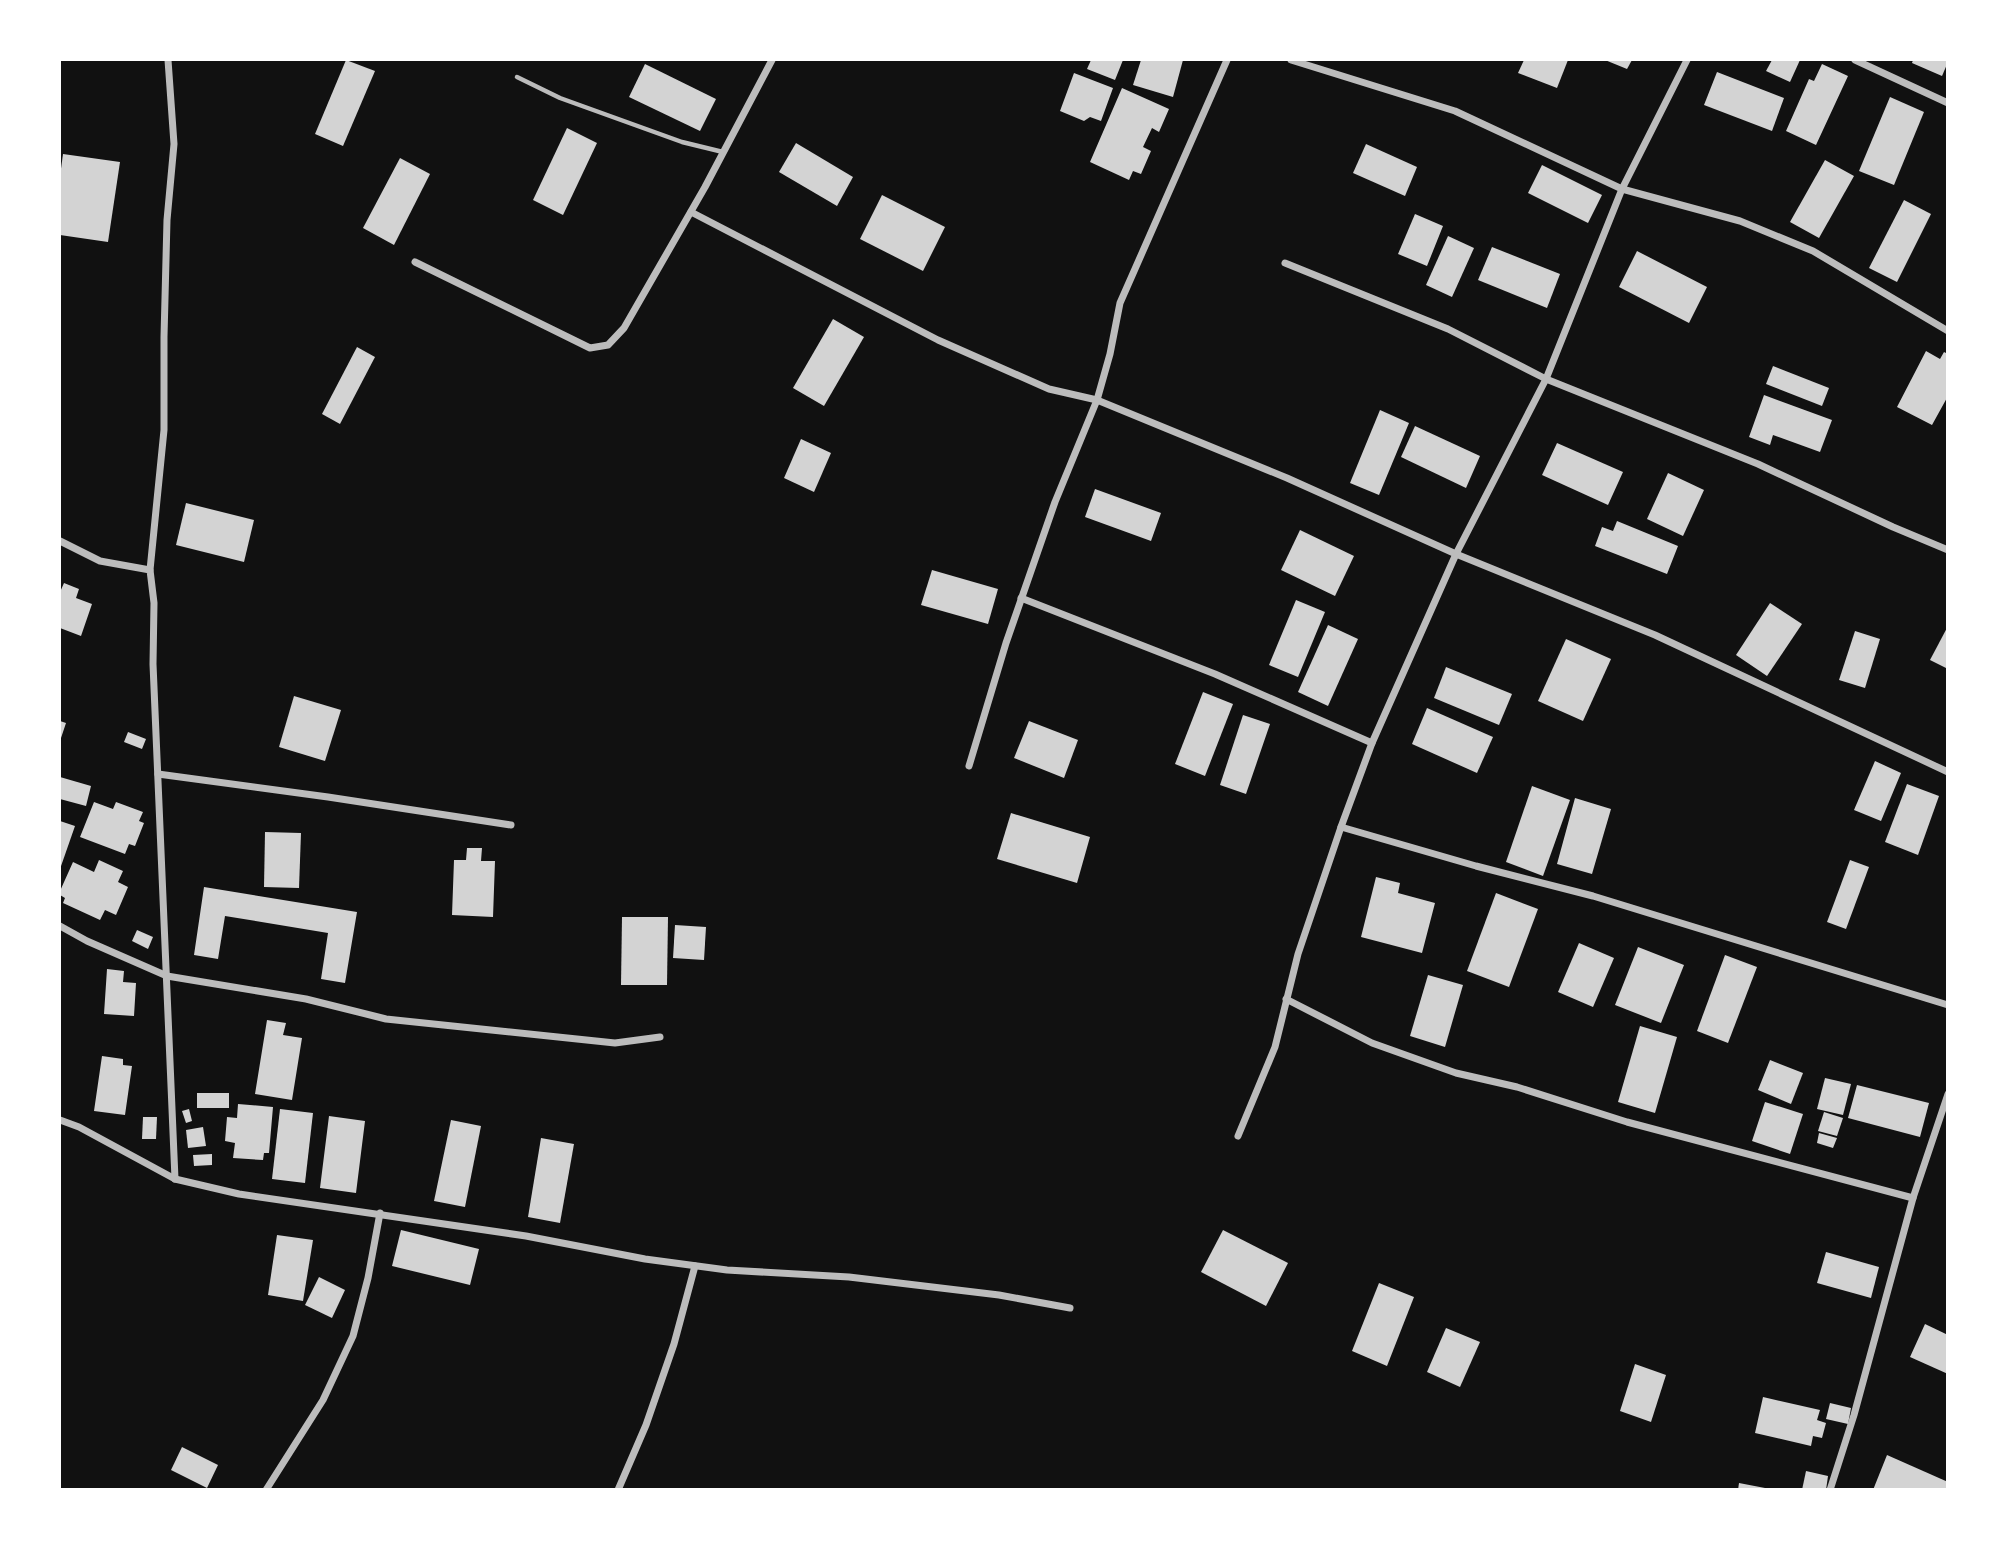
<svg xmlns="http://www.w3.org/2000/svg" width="2007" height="1549" viewBox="0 0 2007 1549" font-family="'Open Sans',sans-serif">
	<rect width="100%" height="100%" fill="#111"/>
	<!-- building -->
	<g fill="#d3d3d3">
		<path d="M346,60L375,71L343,146L315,134Z"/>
		<path d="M1091,60H1123L1115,80L1087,69Z"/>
		<path d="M1141,60H1183L1173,97L1133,85Z"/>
		<path d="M1524,60H1568L1557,88L1518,73Z"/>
		<path d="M1605,60H1632L1627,69Z"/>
		<path d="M1772,60H1800L1790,82L1766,71Z"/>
		<path d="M1913,60H1948V62L1942,76L1912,63Z"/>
		<path d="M645,64L716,99L700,131L629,97Z"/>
		<path d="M1822,64L1848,76L1816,145L1786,131L1809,79L1814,81Z"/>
		<path d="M1717,72L1784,98L1772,131L1704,105Z"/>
		<path d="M1074,73L1113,88L1101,121L1090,117L1084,121L1060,111Z"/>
		<path d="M1122,88L1169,109L1159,132L1152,128L1143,147L1151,151L1141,174L1133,171L1129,180L1090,162Z"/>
		<path d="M1890,97L1924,112L1894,185L1859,171Z"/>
		<path d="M567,128L597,143L563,215L533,200Z"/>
		<path d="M796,143L853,177L837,206L779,172Z"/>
		<path d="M1366,144L1417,167L1405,196L1353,173Z"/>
		<path d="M63,154L120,162L108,242L60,235V176Z"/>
		<path d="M400,158L430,174L394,245L363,228Z"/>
		<path d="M1825,160L1854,176L1819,238L1790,222Z"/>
		<path d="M1542,165L1602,195L1588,223L1528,193Z"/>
		<path d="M882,195L945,227L923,271L860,239Z"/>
		<path d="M1904,200L1931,214L1897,282L1869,268Z"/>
		<path d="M1415,214L1443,226L1427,266L1398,254Z"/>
		<path d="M1448,236L1474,248L1452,297L1426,285Z"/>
		<path d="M1492,247L1560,274L1547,308L1478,280Z"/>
		<path d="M1637,251L1707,287L1689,323L1619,287Z"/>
		<path d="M833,319L864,337L824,406L793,388Z"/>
		<path d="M357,347L375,357L340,424L322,414Z"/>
		<path d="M1926,351L1940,359L1944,352L1948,354V396L1932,425L1897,407Z"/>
		<path d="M1773,366L1829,388L1822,406L1766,384Z"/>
		<path d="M1764,395L1832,420L1820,452L1773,435L1770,445L1749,437Z"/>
		<path d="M1380,410L1409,423L1379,495L1350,483Z"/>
		<path d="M1415,426L1480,456L1466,488L1401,457Z"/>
		<path d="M801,439L831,453L814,492L784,478Z"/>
		<path d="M1557,443L1623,472L1608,505L1542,475Z"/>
		<path d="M1668,473L1704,490L1683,536L1647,519Z"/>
		<path d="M1095,489L1161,513L1151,541L1085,517Z"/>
		<path d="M186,503L254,520L244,562L176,545Z"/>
		<path d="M1617,521L1678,546L1667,574L1595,546L1602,527L1613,531Z"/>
		<path d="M1300,530L1354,556L1335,596L1281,570Z"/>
		<path d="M932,570L998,589L988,624L921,605Z"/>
		<path d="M64,583L79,589L76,598L92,604L81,636L60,628V592Z"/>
		<path d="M1296,600L1325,612L1298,677L1269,665Z"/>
		<path d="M1770,603L1802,624L1767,676L1736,655Z"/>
		<path d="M1328,625L1358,639L1328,706L1298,692Z"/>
		<path d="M1948,626V669L1930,660Z"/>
		<path d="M1855,631L1880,639L1865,688L1839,680Z"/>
		<path d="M1566,639L1611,659L1583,721L1538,701Z"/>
		<path d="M1446,667L1512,694L1499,725L1434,698Z"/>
		<path d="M1203,692L1233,704L1205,776L1175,764Z"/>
		<path d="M294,696L341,710L325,761L279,747Z"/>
		<path d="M1427,708L1493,737L1477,773L1412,744Z"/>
		<path d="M1243,715L1270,724L1246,794L1220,785Z"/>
		<path d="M60,721L66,723L60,741Z"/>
		<path d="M1029,721L1078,740L1064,778L1014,758Z"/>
		<path d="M128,732L146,739L142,749L124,742Z"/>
		<path d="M1875,761L1901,773L1881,821L1854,810Z"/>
		<path d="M60,777L91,786L86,806L60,799Z"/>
		<path d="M1907,784L1939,796L1918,855L1885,842Z"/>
		<path d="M1532,786L1570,800L1543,876L1506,862Z"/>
		<path d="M1575,798L1611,809L1592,874L1557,864Z"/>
		<path d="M94,802L113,809L116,802L143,812L139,821L144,823L135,846L129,844L125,854L80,837Z"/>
		<path d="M1011,813L1090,837L1077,883L997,859Z"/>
		<path d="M60,821L75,826L60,869Z"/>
		<path d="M265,832L301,833L299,888L264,887Z"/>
		<path d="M467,848H482L481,861H495L493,917L452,915L454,860H466Z"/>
		<path d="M99,860L123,871L118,882L128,887L116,915L105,910L100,920L63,903L65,898L60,895V891L73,862L94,872Z"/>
		<path d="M1850,860L1869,867L1846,929L1827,922Z"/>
		<path d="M1376,877L1400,883L1398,893L1435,903L1422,953L1361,937Z"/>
		<path d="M204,887L357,912L345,983L321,979L328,933L225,916L218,959L194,955Z"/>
		<path d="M1496,893L1538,909L1509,987L1467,971Z"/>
		<path d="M622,917H668L667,985H621Z"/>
		<path d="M675,925L706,927L704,960L673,958Z"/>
		<path d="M137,930L153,937L148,949L132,941Z"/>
		<path d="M1579,943L1614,958L1593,1007L1558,992Z"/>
		<path d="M1638,947L1684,965L1661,1023L1615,1005Z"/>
		<path d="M1725,955L1757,967L1728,1043L1697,1031Z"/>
		<path d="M107,969L124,971L123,982L136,983L134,1016L104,1014Z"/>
		<path d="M1428,975L1463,985L1445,1047L1410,1036Z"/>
		<path d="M267,1020L286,1023L283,1035L302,1038L292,1100L255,1094Z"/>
		<path d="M1640,1026L1677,1037L1655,1113L1618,1102Z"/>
		<path d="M102,1056L123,1059V1065L132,1066L125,1115L94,1111Z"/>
		<path d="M1770,1060L1803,1073L1791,1104L1758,1090Z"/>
		<path d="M1825,1078L1851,1084L1843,1115L1817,1109Z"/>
		<path d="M1857,1085L1929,1103L1920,1137L1848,1118Z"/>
		<rect x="197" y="1093" width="32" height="15"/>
		<path d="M1765,1102L1803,1114L1790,1154L1752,1141Z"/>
		<path d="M238,1104L273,1107L269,1153H264L263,1160L233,1158L235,1143L225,1141L227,1117L237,1118Z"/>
		<path d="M189,1109L192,1121L186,1123L182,1111Z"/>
		<path d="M280,1109L313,1113L305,1183L272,1179Z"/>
		<path d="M1824,1112L1843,1118L1837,1136L1818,1131Z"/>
		<path d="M329,1116L365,1121L356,1193L320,1188Z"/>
		<path d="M143,1117H157L156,1139H142Z"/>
		<path d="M451,1120L481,1126L465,1207L434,1201Z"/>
		<path d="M203,1127L206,1146L188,1148L186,1130Z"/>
		<path d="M1819,1133L1837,1138L1833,1148L1817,1143Z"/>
		<path d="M541,1138L574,1144L560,1223L528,1217Z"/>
		<path d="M212,1154V1165L194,1166L193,1155Z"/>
		<path d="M401,1230L479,1249L470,1285L392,1266Z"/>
		<path d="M1223,1230L1288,1263L1266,1306L1201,1272Z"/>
		<path d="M277,1235L313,1240L303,1301L268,1295Z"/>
		<path d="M1826,1252L1879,1267L1871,1298L1817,1283Z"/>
		<path d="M319,1277L345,1290L332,1318L305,1305Z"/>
		<path d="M1379,1283L1414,1297L1387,1366L1352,1351Z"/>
		<path d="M1925,1324L1948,1335V1374L1910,1357Z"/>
		<path d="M1446,1328L1480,1342L1460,1387L1427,1372Z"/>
		<path d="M1635,1364L1666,1375L1651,1422L1620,1411Z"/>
		<path d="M1763,1397L1820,1410L1817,1420L1826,1423L1822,1438L1813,1436L1811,1446L1755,1433Z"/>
		<path d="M1830,1403L1851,1408L1848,1424L1826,1419Z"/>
		<path d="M182,1447L218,1465L207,1488L171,1470Z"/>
		<path d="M1887,1455L1948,1482V1490H1873Z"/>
		<path d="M1806,1471L1828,1476L1826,1490H1802Z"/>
		<path d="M1739,1483L1765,1488V1490H1738Z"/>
	</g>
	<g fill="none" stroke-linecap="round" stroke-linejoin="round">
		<!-- service -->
		<path stroke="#bcbcbc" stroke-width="4.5" d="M517,77L560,98L682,142L723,152"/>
		<!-- minor -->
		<g stroke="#bcbcbc" stroke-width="7">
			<path d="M1291,60L1455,111L1622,189L1740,221L1813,251L1948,331"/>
			<path d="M1855,60L1948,103"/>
			<path d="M691,212L938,340L1049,389L1097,400L1287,478L1456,554L1655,635L1948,772"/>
			<path d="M415,262L590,348L608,345L624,328L705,187L772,60"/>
			<path d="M1285,263L1448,329L1546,379L1758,464L1893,527L1948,550"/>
			<path d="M60,541L100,561L150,570L154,603L153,664L175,1179"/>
			<path d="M150,570L164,430V337L167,220L174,144L168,60"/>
			<path d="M1021,598L1215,674L1372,743"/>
			<path d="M969,766L1006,643L1055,502L1097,400L1110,354L1120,303L1227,60"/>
			<path d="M158,774L328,797L511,825"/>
			<path d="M1341,827L1476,866L1593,896L1948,1005"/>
			<path d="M60,926L87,941L167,976L306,999L386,1019L615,1043L660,1037"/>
			<path d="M1286,999L1372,1043L1456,1073L1517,1087L1627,1122L1913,1198"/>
			<path d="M60,1120L79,1127L175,1179L239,1194L526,1236L645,1259L727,1270L849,1277L999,1295L1070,1308"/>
			<path d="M1238,1136L1275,1047L1298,954L1341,827L1372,743L1456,554L1546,379L1622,189L1687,60"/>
			<path d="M266,1490L323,1400L353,1336L368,1278L380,1213"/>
			<path d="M618,1490L646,1425L674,1344L695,1266"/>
			<path d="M1830,1490L1854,1415L1913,1198L1948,1094"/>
		</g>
	</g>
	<!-- border -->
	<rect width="2007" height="1549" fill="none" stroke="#ffffff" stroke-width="122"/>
</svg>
